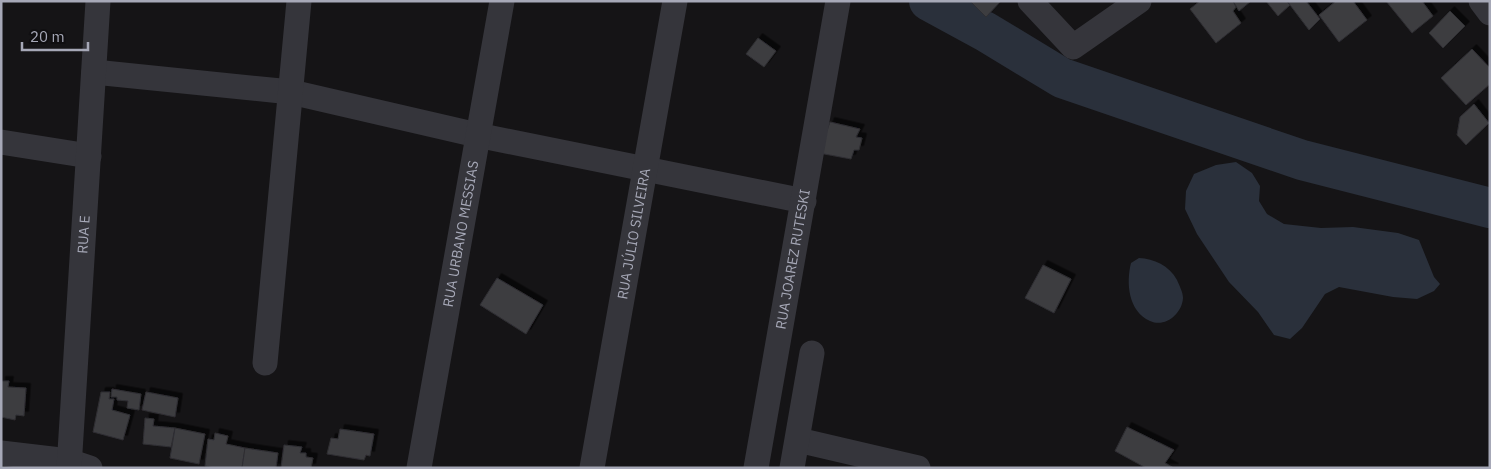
<svg xmlns="http://www.w3.org/2000/svg" width="1491" height="469" viewBox="0 0 1491 469" font-family="'IBM Plex Sans',sans-serif">
	<defs>
		<filter id="shadow"><feDropShadow dx="4.5" dy="-4.5" stdDeviation="0" flood-color="#0009"/></filter>
	</defs>
	<rect width="100%" height="100%" fill="#151416"/>
	<!-- water -->
	<g fill="#2a303b">
		<path d="M1236,162L1252,173L1260,186L1259,201L1267,214L1284,224L1321,228L1353,227L1398,233L1419,240L1434,277L1440,284L1434,291L1417,299L1393,297L1339,287L1325,294L1302,328L1290,339L1274,335L1258,312L1229,282L1197,234L1185,209L1186,191L1194,174L1216,165Z"/>
		<path d="M1139,258C1154,259 1169,265 1177,280C1179,285 1183,292 1183,298C1182,314 1165,328 1150,321C1128,311 1126,283 1131,263Z"/>
	</g>
	<g fill="none" stroke-linecap="round" stroke-linejoin="round">
		<!-- river -->
		<path stroke="#2a303b" stroke-width="40" d="M929,1L986,32L1062,78L1302,160L1490,208"/>
	</g>
	<!-- building -->
	<g fill="#3c3c41" stroke="#2f2e32" filter="url(#shadow)">
		<path d="M970,1H1001L986,17Z"/>
		<path d="M1200,1H1233L1236,7L1233,11L1241,23L1216,43L1190,9Z"/>
		<path d="M1233,1H1251L1239,11Z"/>
		<path d="M1266,1H1287L1290,5L1278,16Z"/>
		<path d="M1287,1H1306L1320,19L1309,30Z"/>
		<path d="M1336,1H1353L1367,20L1339,42L1319,15Z"/>
		<path d="M1386,1H1422L1433,16L1412,33Z"/>
		<path d="M1450,11L1465,26L1443,48L1429,33Z"/>
		<path d="M758,38L776,51L764,67L746,54Z"/>
		<path d="M1472,49L1490,68V84L1466,105L1441,78Z"/>
		<path d="M1474,104L1489,123L1466,145L1457,135L1460,117Z"/>
		<path d="M830,122L860,129L856,137L862,138L859,150H854L851,159L819,153Z"/>
		<path d="M1043,265L1071,279L1054,313L1025,298Z"/>
		<path d="M497,278L543,305L526,334L480,305Z"/>
		<path d="M1,381H9L8,387L26,388L24,416L16,415L15,420L1,417Z"/>
		<path d="M112,389L141,394L139,410L127,408L128,401L117,400V397H111Z"/>
		<path d="M101,392H110L109,399H114L112,410L130,415L123,440L93,432Z"/>
		<path d="M146,392L178,398L175,417L142,410Z"/>
		<path d="M145,418L154,419L153,426L175,428L171,447L143,444Z"/>
		<path d="M1127,427L1174,450L1165,463L1174,468H1146L1115,451Z"/>
		<path d="M175,428L205,434L199,464L170,458Z"/>
		<path d="M340,429L374,434L370,456L366,455L364,460L327,454L331,438L338,439Z"/>
		<path d="M215,433L228,436L226,444L245,448L242,468H214L205,466L208,439L214,440Z"/>
		<path d="M284,445L302,447L300,453H306V457L313,458L311,468H281Z"/>
		<path d="M245,448L278,453L276,468H242Z"/>
	</g>
	<g fill="none" stroke-linecap="round" stroke-linejoin="round">
		<!-- street -->
		<g stroke="#35353b" stroke-width="25">
			<path d="M1030,1L1073,47L1139,1"/>
			<path d="M1481,1L1490,13"/>
			<path d="M94,72L291,92L477,135L804,201"/>
			<path d="M1,142L89,156"/>
			<path d="M265,363L299,1"/>
			<path d="M798,440L918,468"/>
			<path d="M1,453L69,461L90,468"/>
			<path id="s1" d="M69,468L98,1"/>
			<path id="s2" d="M419,468L502,1"/>
			<path id="s3" d="M592,468L675,1"/>
			<path id="s4" d="M756,468L838,1"/>
			<path d="M792,468L812,353"/>
		</g>
	</g>
	<g text-anchor="middle" dominant-baseline="central" stroke-width="4" stroke-linejoin="round" paint-order="stroke">
		<!-- street labels -->
		<g font-size="14" fill="#a6a8b7" stroke="#100f11">
			<text stroke="none"><textPath href="#s2" startOffset="238">RUA URBANO MESSIAS</textPath></text>
			<text stroke="none"><textPath href="#s3" startOffset="238">RUA JÚLIO SILVEIRA</textPath></text>
			<text stroke="none"><textPath href="#s1" startOffset="234">RUA E</textPath></text>
			<text stroke="none"><textPath href="#s4" startOffset="212">RUA JOAREZ RUTESKI</textPath></text>
		</g>
	</g>
	<!-- border -->
	<rect width="1491" height="469" fill="none" stroke="#a6a8b7" stroke-width="5"/>
	<!-- scale -->
	<path d="M22 42v8h66v-8" fill="none" stroke="#a6a8b7" stroke-width="2.5"/>
	<text x="30" y="42" font-size="15" fill="#a6a8b7" stroke="#100f11" stroke-width="4" paint-order="stroke">20 m</text>
</svg>
